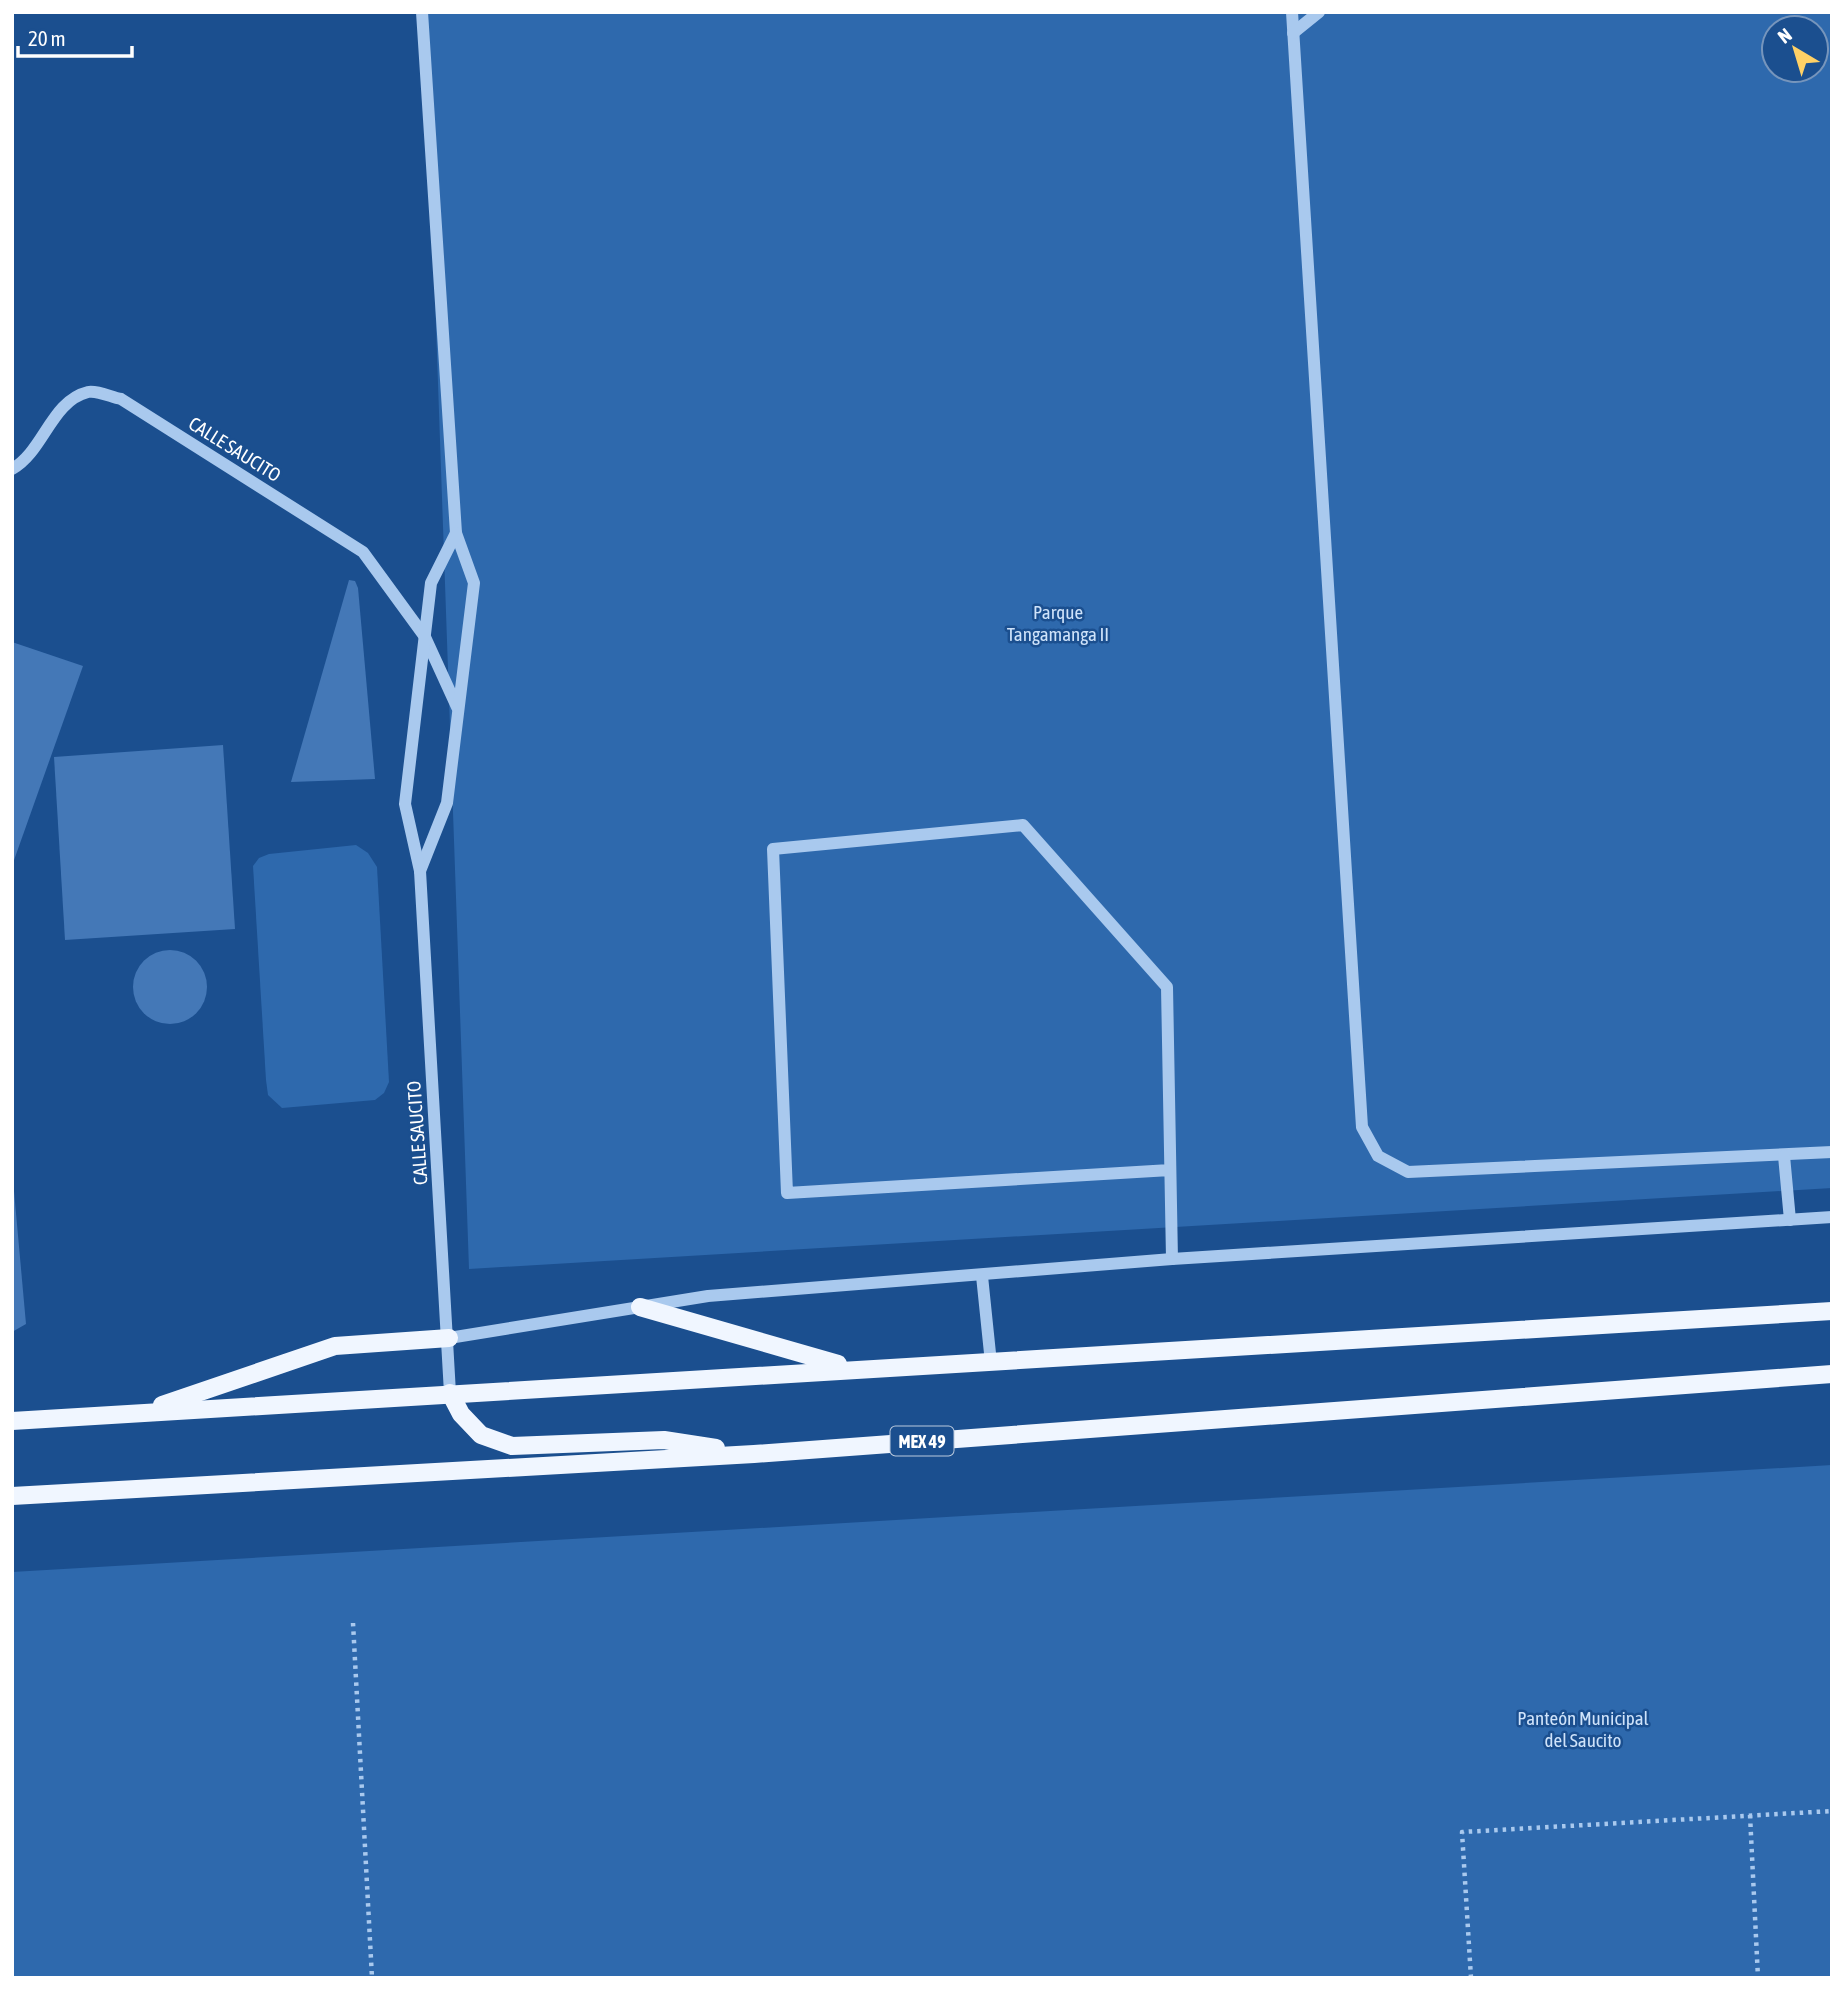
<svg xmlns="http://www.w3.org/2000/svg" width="1844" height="1990" viewBox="0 0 1844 1990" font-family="'Asap Condensed',sans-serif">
	<rect width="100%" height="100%" fill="#1b4f8f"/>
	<!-- green -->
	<g fill="#2e69ad" fill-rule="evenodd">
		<path d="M425,12H1832V1188L469,1269ZM1774,28H1816V70H1774Z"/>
		<path d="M356,845L368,853L377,867L389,1082L384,1093L375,1100L282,1108L268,1095L266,1080L253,866L259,858L269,854Z"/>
		<path d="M1832,1465V1978H12V1572Z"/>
	</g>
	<!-- building -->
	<g fill="#4478b7">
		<path d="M349,580L355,581L358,588L375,779L291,782Z"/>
		<path d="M12,642L83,666L13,863H12Z"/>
		<path d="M223,745L235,929L65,940L54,757Z"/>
		<circle cx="170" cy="987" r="37"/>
		<path d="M12,1169L26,1324L12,1332Z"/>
	</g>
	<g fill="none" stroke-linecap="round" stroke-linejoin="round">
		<!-- path -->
		<g stroke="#a9c9ee" stroke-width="4.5" stroke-dasharray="3.5 5" stroke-linecap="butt">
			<path d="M353,1623L372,1978"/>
			<path d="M1750,1815L1758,1978"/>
			<path d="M1471,1978L1462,1832L1832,1811"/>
		</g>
		<!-- minor -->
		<g stroke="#a9c9ee" stroke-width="12">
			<path d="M1292,12L1362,1127L1378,1156L1408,1172L1832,1152"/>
			<path d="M1293,33L1319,12"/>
			<path d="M12,469C44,451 51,401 88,392C97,390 111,397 121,399L363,552L425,637L457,707"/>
			<path d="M420,871L447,803L474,583L456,533L422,12"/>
			<path d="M1784,1156L1790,1220"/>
			<path d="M1170,1170L787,1193L773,849L1023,825L1167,987C1169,1077 1170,1168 1172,1259"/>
			<path d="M982,1276L991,1363"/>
			<path d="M449,1338L708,1296L1172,1259L1832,1217"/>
			<path d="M450,1393L420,871L405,804L431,583L456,533"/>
		</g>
		<!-- major -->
		<g stroke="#f0f6ff" stroke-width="18">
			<path d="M640,1307L838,1364"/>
			<path d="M450,1393L461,1414L481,1435L512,1446L664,1440L716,1448"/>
			<path d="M162,1405L335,1346L449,1338"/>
			<path d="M12,1421L1832,1311"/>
			<path d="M12,1496L754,1454L1832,1374"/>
		</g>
	</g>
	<g text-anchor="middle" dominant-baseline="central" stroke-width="5" stroke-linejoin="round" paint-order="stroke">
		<!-- shield labels -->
		<rect fill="#1b4f8f" stroke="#bbcadd" stroke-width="2" x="890.5" y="1426.5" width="63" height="29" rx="5"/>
		<g font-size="18" font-weight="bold" fill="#fff">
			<text x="922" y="1441">MEX 49</text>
		</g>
		<!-- street labels -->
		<g font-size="19" fill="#fff" stroke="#1b4f8f">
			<text transform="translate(235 449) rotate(32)">CALLE SAUCITO</text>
			<text transform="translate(417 1133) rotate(-94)">CALLE SAUCITO</text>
		</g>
		<!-- park labels -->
		<g font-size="19" fill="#cfe3fa" stroke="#1b4f8f">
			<text x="1058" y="612">Parque<tspan x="1058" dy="22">Tangamanga II</tspan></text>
			<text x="1583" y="1718">Panteón Municipal<tspan x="1583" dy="22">del Saucito</tspan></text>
		</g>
	</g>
	<!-- border -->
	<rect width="1844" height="1990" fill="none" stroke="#ffffff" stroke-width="28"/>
	<!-- north arrow -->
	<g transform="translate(1795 49) rotate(322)"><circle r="33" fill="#1b4f8f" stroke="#7695bc" stroke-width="2"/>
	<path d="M0-5L12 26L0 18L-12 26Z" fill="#ffd166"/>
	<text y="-10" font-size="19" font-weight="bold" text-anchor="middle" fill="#ffffff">N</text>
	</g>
	<!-- scale -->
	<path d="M18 46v10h114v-10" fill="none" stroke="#ffffff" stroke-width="3.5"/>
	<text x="28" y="46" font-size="21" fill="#ffffff" stroke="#1b4f8f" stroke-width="5" paint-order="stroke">20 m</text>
</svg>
